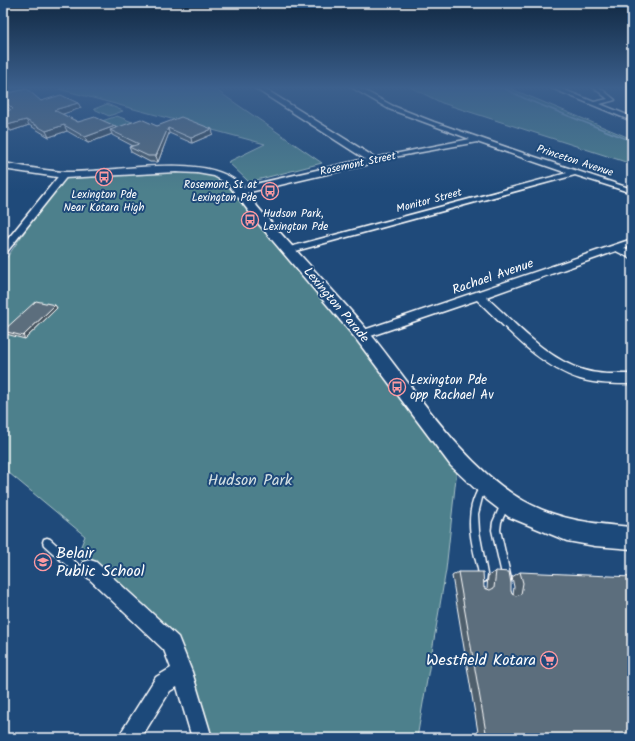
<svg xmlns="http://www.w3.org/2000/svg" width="635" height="741" viewBox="0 0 635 741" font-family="Kalam,sans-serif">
	<rect width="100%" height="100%" fill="#1f4a7a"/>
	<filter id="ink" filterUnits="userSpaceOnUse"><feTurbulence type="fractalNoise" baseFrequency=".025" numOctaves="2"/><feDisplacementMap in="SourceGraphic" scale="8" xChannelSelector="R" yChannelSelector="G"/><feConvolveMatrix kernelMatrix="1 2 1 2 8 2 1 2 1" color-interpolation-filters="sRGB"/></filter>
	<g filter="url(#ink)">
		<!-- green -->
		<g fill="#4e808c" stroke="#a6c0c6">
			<path d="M65,87H212L322,163L249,182L228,162L265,144L59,89Z"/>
			<path d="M410,87H507L632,139V164L442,103Z"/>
			<path d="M107,104L123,111L109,116L94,109Z"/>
			<path d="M117,116L135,123L119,129L102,121Z"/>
			<path d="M197,170L232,182L458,459L446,570L417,738H202L171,644L77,556L85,536L3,468V263L64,175Z"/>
		</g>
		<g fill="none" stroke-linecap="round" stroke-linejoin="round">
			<!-- stream -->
			<path stroke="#90b0c8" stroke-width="1.5" d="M501,87L528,100L632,141"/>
			<!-- lane casing -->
			<g stroke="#fff" stroke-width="3">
				<g id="lane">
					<path d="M484,483L487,484L488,487L482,498L478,514L479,531L487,574L486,581L483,582L480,581C478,577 479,573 478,569C472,545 465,519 475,496C477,491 480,486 484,483Z"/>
					<path d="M505,501L508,502L509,505L501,522L500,530L511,579L510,582L507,583L504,582L503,579L492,530L493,522L502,502Z"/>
					<path d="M47,538L50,539L80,566L90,564L93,565L94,568L93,571L79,575L76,574L44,545L43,542L44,539Z"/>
				</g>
			</g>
			<!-- street casing -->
			<g stroke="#fff" stroke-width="3">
				<g id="street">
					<path d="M351,87H358L393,106L434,122L526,154L632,189V193L575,175L292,252H286L284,250L286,248L567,173L477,142L372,161L370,160L374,158L470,139L389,109Z"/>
					<path d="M549,87H557L594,102L608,99L593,87H599L615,100L600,104L632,117V121Z"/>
					<path d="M61,173H64L68,175L6,253L3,254V245Z"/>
					<path d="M632,239V245L624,248L632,252V259L616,251L486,297C515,323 545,358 583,370C599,375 616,374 632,374V384C614,384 597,384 580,379C538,366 508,329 477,300L362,339L358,338L356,335L358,332Z"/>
					<path d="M90,560L96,562L178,637L192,672L212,738H192L177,687L170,691L141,738H119L122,731L156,677L171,668L164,650L84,574L82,568L84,562Z"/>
				</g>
			</g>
			<!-- secondary casing -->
			<g stroke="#fff" stroke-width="3">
				<path id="secondary" d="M253,87H262L379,160L374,163L246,193C285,241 329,284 368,331C413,386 462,466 524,501C558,520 594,524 632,527V549L595,546L567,541L509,517L487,500L451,466L356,339L257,222L228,184L214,176L197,173L176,172L64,178L3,169V163C23,166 44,171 64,172C109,174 211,149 242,187L365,159Z"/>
			</g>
			<!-- lane -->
			<use href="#lane" fill="#1f4a7a" fill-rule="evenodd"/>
			<!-- street -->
			<use href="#street" fill="#1f4a7a" fill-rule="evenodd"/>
			<!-- secondary -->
			<use href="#secondary" fill="#1f4a7a" fill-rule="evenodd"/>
		</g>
		<!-- wall -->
		<g fill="#4f5f6c" stroke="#fff">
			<path d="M3,94L41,101L78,103L81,108L62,114L78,122L116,128L157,126L213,134L192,143L169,133L158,162H150L131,152L129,147L133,146L112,135V134L88,143L67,131L49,137L29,125L11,131L3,127V112L11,110L3,102Z"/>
			<path d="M55,305L57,308L25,339L6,334L3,331Z"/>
			<path d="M496,571L511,591L512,594L513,595L514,587L512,577L520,572L632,738H479L452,576L458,572L487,589L488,576Z"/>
		</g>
		<!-- shaded-wall -->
		<g fill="#404d58" stroke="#fff">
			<path d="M78,103L81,108L57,116L54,110Z"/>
			<path d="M26,120L29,125L11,131L7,125Z"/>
			<path d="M64,125L67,131L49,137L46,131Z"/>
			<path d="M115,126L117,132L110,130L112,134L88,143L85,137Z"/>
			<path d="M168,128L169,133L158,162L156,156Z"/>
			<path d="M212,129L213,134L192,143L191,138Z"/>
			<path d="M55,305L57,308L25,339L23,336Z"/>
		</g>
		<!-- building -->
		<g fill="#5c6e7d" stroke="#fff">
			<path d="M27,89L41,101L61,95L78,103L54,110L78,122L95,117L115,126L85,137L64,125L46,131L26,120L7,125L3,123V112L13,109L3,99V94Z"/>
			<path d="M181,117L212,129L191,138L168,128L156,156H148L129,147L139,144L110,130L141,119L157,126Z"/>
			<path d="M36,301L55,305L23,336L3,331Z"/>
			<path d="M496,571L509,572L511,583V591L512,594L516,596L521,594L523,583L520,572L632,577V738H487L458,572H483L484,588L490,590L494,588Z"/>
		</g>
	</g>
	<!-- sky -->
	<linearGradient id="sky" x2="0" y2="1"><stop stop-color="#112943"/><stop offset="0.46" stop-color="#3c608d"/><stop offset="1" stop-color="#3c608d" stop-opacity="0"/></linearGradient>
	<rect width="635" height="191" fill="url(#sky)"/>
	<!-- icons -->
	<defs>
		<g id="bus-ring" transform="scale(0.9)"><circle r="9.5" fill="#1f4a7a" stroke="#ff9aa2" stroke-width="1.5"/><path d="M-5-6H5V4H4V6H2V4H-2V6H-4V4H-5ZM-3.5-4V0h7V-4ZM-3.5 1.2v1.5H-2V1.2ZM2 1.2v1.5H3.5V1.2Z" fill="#ff9aa2"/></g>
		<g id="school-ring" transform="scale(0.9)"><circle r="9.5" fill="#1f4a7a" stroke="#ff9aa2" stroke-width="1.5"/><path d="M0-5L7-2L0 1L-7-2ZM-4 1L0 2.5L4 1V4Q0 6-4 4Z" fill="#ff9aa2"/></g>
		<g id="supermarket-ring" transform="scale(0.9)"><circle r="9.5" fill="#1f4a7a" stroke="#ff9aa2" stroke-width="1.5"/><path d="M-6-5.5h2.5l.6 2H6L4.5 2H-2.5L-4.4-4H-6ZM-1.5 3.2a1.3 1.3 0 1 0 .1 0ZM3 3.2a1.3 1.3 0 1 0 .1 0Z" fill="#ff9aa2"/></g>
	</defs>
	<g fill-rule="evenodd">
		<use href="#bus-ring" x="104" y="177"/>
		<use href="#bus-ring" x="270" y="191"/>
		<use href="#bus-ring" x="250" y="220"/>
		<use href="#bus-ring" x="397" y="387"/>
		<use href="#school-ring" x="43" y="562"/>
		<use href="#supermarket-ring" x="549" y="660"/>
	</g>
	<g text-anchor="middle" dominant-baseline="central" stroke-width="4" stroke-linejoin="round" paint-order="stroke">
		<!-- far-street labels -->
		<g font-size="11" fill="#fff" stroke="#1f4a7a">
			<text transform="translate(575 161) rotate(18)">Princeton Avenue</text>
			<text transform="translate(358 164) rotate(-12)">Rosemont Street</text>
			<text transform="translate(429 201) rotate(-15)">Monitor Street</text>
		</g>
		<!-- far-poi labels -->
		<g font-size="11" fill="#fff" stroke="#1f4a7a" text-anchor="end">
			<text x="257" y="185">Rosemont St at<tspan x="257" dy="13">Lexington Pde</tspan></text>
			<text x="104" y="195" text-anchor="middle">Lexington Pde<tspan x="104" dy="13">Near Kotara High</tspan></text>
			<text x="263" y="214" text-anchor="start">Hudson Park,<tspan x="263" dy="13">Lexington Pde</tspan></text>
		</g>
		<!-- street labels -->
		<g font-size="13" fill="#fff" stroke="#1f4a7a">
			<text transform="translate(493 277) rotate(-19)">Rachael Avenue</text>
			<text transform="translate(336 305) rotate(50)">Lexington Parade</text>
		</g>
		<!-- poi labels -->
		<g font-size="13" fill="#fff" stroke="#1f4a7a" text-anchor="start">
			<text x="410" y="380">Lexington Pde<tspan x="410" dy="15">opp Rachael Av</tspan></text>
		</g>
		<!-- near-park labels -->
		<g font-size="16" fill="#d3dfe2" stroke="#1f4a7a">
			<text x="250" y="480">Hudson Park</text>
		</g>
		<!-- near-poi labels -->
		<g font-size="16" fill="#fff" stroke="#1f4a7a" text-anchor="start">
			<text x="56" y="553">Belair<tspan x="56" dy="18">Public School</tspan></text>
			<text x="536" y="660" text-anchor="end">Westfield Kotara</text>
		</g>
	</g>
	<!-- margin -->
	<rect width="635" height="741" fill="none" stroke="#1f4a7a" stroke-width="16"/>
	<rect x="8" y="8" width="619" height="725" fill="none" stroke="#fff" stroke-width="1.5" filter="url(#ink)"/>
</svg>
